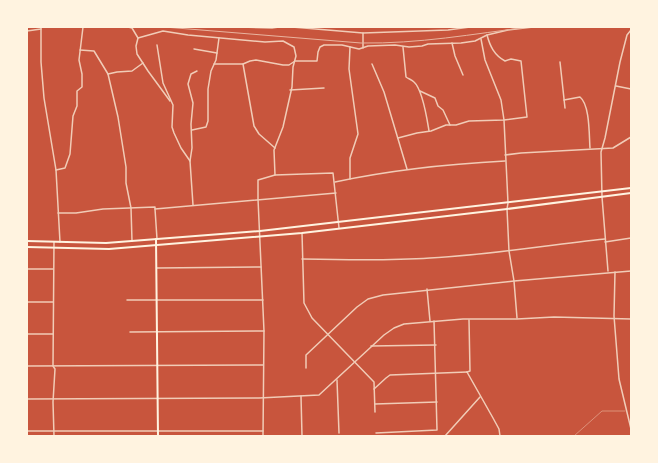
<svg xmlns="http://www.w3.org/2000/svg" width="658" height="463" viewBox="0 0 658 463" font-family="'DM Sans',sans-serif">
	<rect width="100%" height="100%" fill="#c8553d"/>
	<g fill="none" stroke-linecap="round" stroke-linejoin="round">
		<!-- service -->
		<path stroke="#f1ccb7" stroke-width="0.5" d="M574,436L602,411H625"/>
		<!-- minor -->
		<g stroke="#f1ccb7" stroke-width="1.5">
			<path d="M41,27V62L44,98L56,170L60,242"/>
			<path d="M128,27L132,28L138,38L163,31L188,35L265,42L283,41L294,47L296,56L293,67L292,87L283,127L274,150L275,175"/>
			<path d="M241,27L272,28L279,27"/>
			<path d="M292,27L363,33L448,30L470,27"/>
			<path d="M27,31L41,29"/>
			<path d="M138,38L136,46L137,54L148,71L170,101"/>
			<path d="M481,39L485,60L501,100L504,120L508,203L507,209L509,251L514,281L517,318"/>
			<path d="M452,43L455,56L463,75"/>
			<path d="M157,45L163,83L173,105L172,127L174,133L181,148L190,161"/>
			<path d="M350,47L349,69L358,134L350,158V179"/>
			<path d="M403,47L406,77C409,79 412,80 414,82C423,90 427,119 429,131"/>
			<path d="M363,48V33"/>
			<path d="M194,49L217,53"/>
			<path d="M80,50L94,51L108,74L118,117L126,167V183L131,208L132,241"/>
			<path d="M560,62L565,108"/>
			<path d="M214,64H243L250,61L256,60L283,65H289L295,61H317L318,52L320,47L324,45H342L359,49L368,46L395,45L409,47L422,46L428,44L461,43L475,41L487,35L508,30L533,27"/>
			<path d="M243,64L254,126L259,134L275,148"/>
			<path d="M372,64L384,92L407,169"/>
			<path d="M108,74L117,72L132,71L143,63"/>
			<path d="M616,86L631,89"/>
			<path d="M290,90L324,88"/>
			<path d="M420,91L435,98L438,106L443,110L450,125"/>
			<path d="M564,100L580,97C590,105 589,135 590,148"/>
			<path d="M192,130L206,127L208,121V89L211,71L216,60L219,38"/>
			<path d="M398,138L417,133L431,131L446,125H456L469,121L504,120L527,117L521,61L511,59L505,61C494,55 490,46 487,35"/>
			<path d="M505,155L521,153L613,148L631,137"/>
			<path d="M56,170L65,168L70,154L73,116L77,106V91L82,87V74L79,60L83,27"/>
			<path d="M335,182C391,170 447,164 505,161"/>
			<path d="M193,205L190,161L192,148L191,124L193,103L188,84L191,74L197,71"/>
			<path d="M155,209L157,239"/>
			<path d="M58,213H76L103,209L155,207V209L336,193"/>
			<path d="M302,233L304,303L312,318L374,382L375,412"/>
			<path d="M605,242L631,238"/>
			<path d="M302,259C345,260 387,261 430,258C489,255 547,245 605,239"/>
			<path d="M157,268L261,267"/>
			<path d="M27,269H53"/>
			<path d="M608,271L602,197L601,152L605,138L620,62L627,35L631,30"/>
			<path d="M615,272L614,316L619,379L631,429"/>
			<path d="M427,289L430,321"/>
			<path d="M127,300H263"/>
			<path d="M27,302H53"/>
			<path d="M130,332L264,331"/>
			<path d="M27,334H53"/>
			<path d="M371,346L436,345"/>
			<path d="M27,366L263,365"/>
			<path d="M306,368V355L357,307L368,299L383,295L514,281L631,271"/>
			<path d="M467,372L493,418L499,429L500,436"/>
			<path d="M467,372L470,371L469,320"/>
			<path d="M337,380L339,433"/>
			<path d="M374,389L386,378L390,375L467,372"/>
			<path d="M301,396L302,436"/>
			<path d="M27,399L259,398L319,395L384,335L394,328L404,324L463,319H517L554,317L631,319"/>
			<path d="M375,404L437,402"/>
			<path d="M27,431H263"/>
			<path d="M376,433L437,430L434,321"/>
			<path d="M263,436L264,331L258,199V180L275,175L333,173L339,228"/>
			<path d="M445,436L480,397"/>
		</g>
		<!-- tertiary -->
		<path stroke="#f1ccb7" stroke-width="1.5" d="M54,242L53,366L55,369L53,402L54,436"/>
		<!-- secondary -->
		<path stroke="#fff3e0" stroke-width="2" d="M156,239L158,436"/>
		<!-- primary -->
		<g stroke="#fff3e0" stroke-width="2">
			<path d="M27,241L106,243L260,231L631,188"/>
			<path d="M27,247L109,249L302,233L507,209L631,193"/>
		</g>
		<!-- rail -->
		<path stroke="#e9b49f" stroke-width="1" d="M164,27L361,43C418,44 473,34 529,27"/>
	</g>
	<!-- border -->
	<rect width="658" height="463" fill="none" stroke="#fff3e0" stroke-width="56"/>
</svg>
